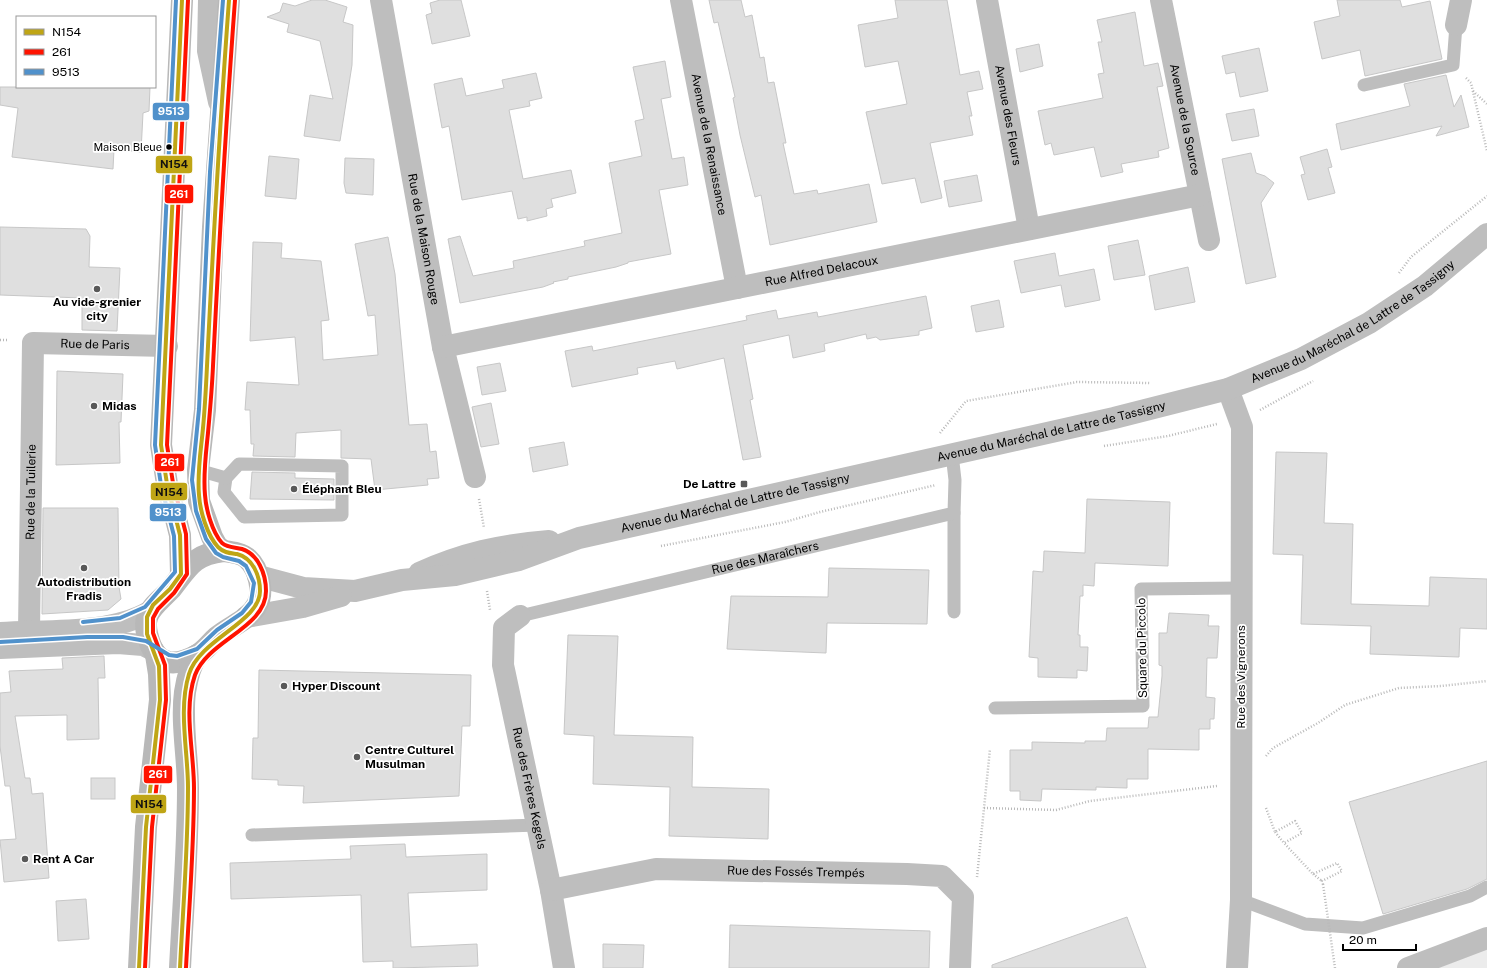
<svg xmlns="http://www.w3.org/2000/svg" width="1487" height="968" viewBox="0 0 1487 968" font-family="'Public Sans',sans-serif">
	<rect width="100%" height="100%" fill="#fff"/>
	<!-- green -->
	<path fill="#ececec" d="M1487,948V968H1438Z"/>
	<!-- building -->
	<g fill="#dfdfdf" stroke="#c7c7c7">
		<path d="M312,0H325L347,7L343,22L353,25L352,65L340,141L304,136L310,95L333,99L320,41L287,32L289,24L267,17L280,12L283,3L295,6Z"/>
		<path d="M440,0H461L470,36L432,44L426,15L432,13L430,3Z"/>
		<path d="M709,0H741L745,17L752,15L760,58L764,57L768,83L774,82L786,143H783L794,194L817,190L818,194L869,184L877,222L770,245L761,195L755,197L740,135L733,98L735,97L718,22L714,23Z"/>
		<path d="M895,0H947L960,75L979,71L983,89L967,92L972,116H969L973,135L930,143L942,198L921,203L915,178L882,184L866,112L907,104L898,61L865,67L858,25L898,18Z"/>
		<path d="M1337,0H1400L1402,7L1430,1L1442,59L1365,76L1360,50L1322,59L1314,22L1340,16Z"/>
		<path d="M1135,12L1144,66L1158,63L1163,86L1157,87L1169,148L1158,151L1159,157L1121,164L1123,172L1101,177L1094,147L1054,155L1051,143L1045,145L1038,111L1103,98L1098,74L1104,73L1098,42H1102L1097,20Z"/>
		<path d="M1039,44L1043,66L1020,72L1016,49Z"/>
		<path d="M1259,48L1268,91L1240,97L1235,72L1226,74L1222,56Z"/>
		<path d="M665,61L671,97L661,99L672,159L684,157L688,185L659,190L671,254L628,262V263L616,267L568,277V279L553,282L554,283L543,287L460,303L448,239L460,236L473,276L514,268L513,261L585,246L584,241L622,233L609,163L642,156L635,121L644,119L633,67Z"/>
		<path d="M536,73L542,98L529,101L530,106L509,110L523,179L571,170L576,193L551,199L553,207L546,209L547,216L527,221V217L518,219L512,191L462,200L449,126L442,128L434,84L462,78L466,96L504,88L502,80Z"/>
		<path d="M1446,75L1454,107L1461,95L1469,127L1436,136L1442,126L1341,150L1336,124L1410,106L1404,84Z"/>
		<path d="M0,87H150L149,111L143,113L141,152L114,149L113,169L12,157L18,108L0,105Z"/>
		<path d="M1254,109L1259,136L1232,141L1226,114Z"/>
		<path d="M1327,149L1332,167L1328,168L1335,193L1308,200L1301,175L1305,174L1300,157Z"/>
		<path d="M1251,153L1256,173L1265,176L1274,183L1261,203L1276,277L1246,284L1222,159Z"/>
		<path d="M269,156L299,159L296,199L265,196Z"/>
		<path d="M345,158L374,159L373,195L346,193L344,183Z"/>
		<path d="M977,175L982,201L949,207L944,181Z"/>
		<path d="M0,227L86,229L90,236L89,267L120,268L117,331L82,330V298L0,295Z"/>
		<path d="M388,237L395,274L409,425L427,424L430,452L436,451L439,478L427,479L428,485L375,490L371,459L341,458V430L296,433L295,457L253,456L254,444H251L250,410H245L247,382L299,385L295,337L250,341L253,242L282,243L281,258L321,261L329,320L321,321L323,360L378,355L375,315L368,316L355,244Z"/>
		<path d="M1138,240L1145,275L1114,280L1108,246Z"/>
		<path d="M1055,253L1059,276L1094,269L1100,300L1065,307L1061,285L1021,293L1014,261Z"/>
		<path d="M1188,267L1195,302L1155,310L1149,276Z"/>
		<path d="M926,296L932,328L919,331V335L880,340L876,337L867,339L866,334L824,344L825,351L793,358L789,335L743,345L753,399L750,400L761,457L743,460L724,358L677,369L675,361L637,368L638,374L572,387L565,351L592,346L593,351L747,320L746,316L776,310L778,319L817,312L818,317Z"/>
		<path d="M999,300L1004,327L976,332L971,306Z"/>
		<path d="M500,363L506,391L482,395L477,367Z"/>
		<path d="M57,371L123,374L121,422H119L120,463L56,465Z"/>
		<path d="M491,403L499,444L481,447L472,407Z"/>
		<path d="M564,442L568,465L533,472L529,448Z"/>
		<path d="M1276,452L1327,453L1324,523L1353,524L1351,604L1429,606L1430,577L1487,579V629L1460,628L1459,657L1370,654L1371,626L1301,624L1303,555L1273,554Z"/>
		<path d="M252,472L295,473V478L334,479V500L250,499Z"/>
		<path d="M1087,499L1170,502L1168,566L1095,563L1094,586L1083,585V596H1080L1078,635H1080V647H1088L1087,671L1077,670V678L1038,677V658L1029,657L1033,571L1043,572L1044,551L1085,553Z"/>
		<path d="M43,508H118L119,587L121,599L108,610L42,614Z"/>
		<path d="M829,568L929,570L927,624L827,623L826,653L727,649L731,596L828,597Z"/>
		<path d="M1169,613L1209,615L1208,626H1219L1217,658H1207L1206,697L1215,698L1214,719H1210V729H1199V750L1148,749V779H1127V788L1096,787V790L1042,789L1041,801L1020,800V791H1010V750H1032V742L1085,743V741H1106L1107,728H1148L1149,717H1158L1162,676V666L1159,665V633H1167Z"/>
		<path d="M568,635L618,636L614,735L693,737L692,787L769,789L768,839L669,836L670,787L593,784L594,736L564,734Z"/>
		<path d="M104,656L105,678H98L99,739L67,740V715L15,716L25,778H30L32,794L43,793L49,878L4,882L0,840L16,839L10,786H5L0,746V693L11,692L9,671L63,669L62,658Z"/>
		<path d="M259,670L471,675L470,726H462L459,796L303,803L304,786L278,785V780L252,779L253,738H258Z"/>
		<path d="M1487,761V879L1467,889L1383,914L1349,802Z"/>
		<rect x="91" y="778" width="24" height="21"/>
		<path d="M405,844L406,857L487,854V890L408,893L411,947L477,944L478,966L393,968V961L363,962L361,895L231,899L230,863L351,859L350,846Z"/>
		<path d="M86,899L89,939L58,941L56,901Z"/>
		<path d="M1127,917L1146,968H992V965Z"/>
		<path d="M730,925L930,931L929,968H729Z"/>
		<path d="M603,944L644,945L643,968H603Z"/>
	</g>
	<g fill="none" stroke-linecap="round" stroke-linejoin="round">
		<!-- path -->
		<g stroke="#b9b9b9" stroke-width="2.5" stroke-dasharray="1 2" stroke-linecap="butt">
			<path d="M1466,78L1471,83L1487,151"/>
			<path d="M1473,91L1487,104"/>
			<path d="M1399,273L1411,257L1487,196"/>
			<path d="M0,340H9"/>
			<path d="M1260,410L1313,381"/>
			<path d="M940,433L966,401L1077,382L1151,383"/>
			<path d="M1104,446L1168,436L1217,424"/>
			<path d="M479,499L484,528"/>
			<path d="M661,546L785,522L820,512L936,485"/>
			<path d="M487,591L490,610"/>
			<path d="M1266,756L1273,748L1318,723L1345,705L1399,688L1441,686L1487,681"/>
			<path d="M984,808L1056,810L1090,801L1217,786"/>
			<path d="M1266,808L1275,832L1295,821L1302,833L1284,843L1313,874L1337,863L1342,871L1322,881L1323,884"/>
			<path d="M1275,832L1284,843"/>
			<path d="M1313,874L1322,881"/>
			<path d="M977,877L990,749"/>
		</g>
		<!-- service -->
		<g stroke="#bebebe" stroke-width="13">
			<path d="M1364,85L1453,65L1456,25"/>
			<path d="M239,464L342,466V515L244,517L224,492L226,478Z"/>
			<path d="M198,470L226,478"/>
			<path d="M954,612V513"/>
			<path id="s1" d="M520,616L954,513L955,480L952,454"/>
			<path d="M995,708L1143,706L1141,589L1241,588"/>
			<path d="M252,835L538,825"/>
			<path d="M1241,900L1305,924L1363,928L1470,896L1487,887"/>
		</g>
		<!-- minor -->
		<g stroke="#bebebe" stroke-width="22">
			<path id="s2" d="M381,0L443,347L475,477"/>
			<path id="s3" d="M681,0L737,288"/>
			<path id="s4" d="M987,0L1029,229"/>
			<path id="s5" d="M1161,0L1209,240"/>
			<path d="M1456,25L1461,0"/>
			<path id="s6" d="M443,347L1200,195"/>
			<path d="M1228,389L1242,427L1241,900L1237,968"/>
			<path id="s7" d="M520,616L504,628L503,665L551,890L564,968"/>
			<path id="s8" d="M29,631L33,343L167,346"/>
			<path id="s9" d="M551,890L656,869L907,874L942,876L963,897L960,968"/>
			<path d="M1408,968L1487,938"/>
		</g>
		<!-- tertiary -->
		<g stroke="#bebebe" stroke-width="22">
			<path d="M209,0L208,51L219,102"/>
			<path d="M419,573C464,553 500,545 549,541"/>
			<path id="s10" d="M258,576L303,588L355,591L402,580L455,575L493,566L519,560L579,538L1114,418L1228,389L1301,359L1369,323L1425,286L1487,234"/>
			<path d="M246,617L303,607L341,596"/>
			<path d="M0,633C46,630 109,635 149,612"/>
			<path d="M0,648L118,643L143,645L153,650"/>
		</g>
		<!-- secondary -->
		<g stroke="#b8b8b8" stroke-width="22">
			<path d="M223,551L217,546L212,537L199,501L198,470L205,410L213,227L229,0"/>
			<path d="M223,551C231,552 242,553 248,559C259,569 264,592 257,605C249,620 230,626 217,637C210,643 205,651 197,655C188,660 178,664 168,662C160,660 154,653 151,646C138,614 152,609 171,589C188,568 192,555 223,551Z"/>
			<path d="M181,574L180,535L167,484L161,445L182,0"/>
			<path d="M139,968L146,827L160,700L159,674L156,655"/>
			<path d="M180,968C183,908 188,849 188,789C188,758 181,722 185,692C187,679 190,666 197,655"/>
		</g>
		<!-- path-bridge -->
		<path stroke="#b9b9b9" stroke-width="2.5" stroke-dasharray="1 2" stroke-linecap="butt" d="M1323,884L1335,968"/>
		<!-- bus-1 casing -->
		<g stroke="#fff" stroke-width="7">
			<g id="bus-1">
				<path d="M139,968L146,827L160,700L159,666L147,634V617L153,605L170,589L181,574L180,535L167,484L161,445L182,0"/>
				<path d="M180,968C183,908 188,848 188,787C188,751 178,710 189,674C200,639 260,622 260,591C260,576 253,558 237,554C230,553 224,553 218,547C207,535 200,511 199,495C197,472 201,450 203,428C205,407 206,387 207,366C213,244 220,122 229,0"/>
			</g>
		</g>
		<!-- bus-2 casing -->
		<g stroke="#fff" stroke-width="7">
			<g id="bus-2">
				<path d="M145,968L152,827L166,700L165,665L153,633V618L158,609L174,593L187,574L186,534L173,483L167,445L188,0"/>
				<path d="M186,968C189,908 194,848 194,788C194,751 183,710 195,675C208,640 266,628 266,591C266,574 258,554 242,549C235,547 228,548 222,543C212,532 206,509 205,495C203,474 206,453 208,433C210,411 212,389 213,366C219,244 226,122 235,0"/>
			</g>
		</g>
		<!-- bus-3 casing -->
		<g stroke="#fff" stroke-width="7">
			<g id="bus-3">
				<path d="M83,622L120,618L145,607L175,572L174,536L161,485L155,445L176,0"/>
				<path d="M0,642L87,637H123L146,641L169,655L177,656L197,649L217,630L242,613L251,602L254,583L246,566L239,561L223,557L216,553L206,539L196,511L192,480L199,409L210,172L223,0"/>
			</g>
		</g>
		<!-- bus-1 -->
		<use href="#bus-1" stroke="#bfa515" stroke-width="4"/>
		<!-- bus-2 -->
		<use href="#bus-2" stroke="#ff1300" stroke-width="4"/>
		<!-- bus-3 -->
		<use href="#bus-3" stroke="#5091cb" stroke-width="4"/>
	</g>
	<!-- markers -->
	<circle fill="#000" stroke="#fff" stroke-width="1.5" cx="169" cy="147" r="3.5"/>
	<g fill="#595959" stroke="#fff" stroke-width="1.5">
		<circle cx="97" cy="289" r="4"/>
		<circle cx="94" cy="406" r="4"/>
		<rect x="740" y="480" width="8" height="8" rx="2"/>
		<circle cx="294" cy="489" r="4"/>
		<circle cx="84" cy="568" r="4"/>
		<circle cx="284" cy="686" r="4"/>
		<circle cx="357" cy="757" r="4"/>
		<circle cx="25" cy="859" r="4"/>
	</g>
	<g text-anchor="middle" dominant-baseline="central" stroke-width="3.5" stroke-linejoin="round" paint-order="stroke">
		<!-- bus labels -->
		<g font-size="11" fill="#000" stroke="#fff" text-anchor="end">
			<text x="162" y="147">Maison Bleue</text>
		</g>
		<!-- street labels -->
		<g font-size="12" fill="#000" stroke="#fff">
			<text stroke="none"><textPath href="#s4" startOffset="117">Avenue des Fleurs</textPath></text>
			<text stroke="none"><textPath href="#s5" startOffset="122">Avenue de la Source</textPath></text>
			<text stroke="none"><textPath href="#s3" startOffset="147">Avenue de la Renaissance</textPath></text>
			<text stroke="none"><textPath href="#s2" startOffset="243">Rue de la Maison Rouge</textPath></text>
			<text stroke="none"><textPath href="#s6" startOffset="386">Rue Alfred Delacoux</textPath></text>
			<text stroke="none"><textPath href="#s10" startOffset="1138">Avenue du Maréchal de Lattre de Tassigny</textPath></text>
			<text stroke="none"><textPath href="#s8" startOffset="350">Rue de Paris</textPath></text>
			<text stroke="none"><textPath href="#s10" startOffset="814">Avenue du Maréchal de Lattre de Tassigny</textPath></text>
			<text stroke="none"><textPath href="#s8" startOffset="139">Rue de la Tuilerie</textPath></text>
			<text stroke="none"><textPath href="#s10" startOffset="490">Avenue du Maréchal de Lattre de Tassigny</textPath></text>
			<text stroke="none"><textPath href="#s1" startOffset="252">Rue des Maraîchers</textPath></text>
			<text transform="translate(1142 648) rotate(-91)">Square du Piccolo</text>
			<text transform="translate(1241 677) rotate(-90)">Rue des Vignerons</text>
			<text stroke="none"><textPath href="#s7" startOffset="183">Rue des Frères Kegels</textPath></text>
			<text stroke="none"><textPath href="#s9" startOffset="247">Rue des Fossés Trempés</textPath></text>
		</g>
		<!-- poi labels -->
		<g font-size="12" font-weight="bold" fill="#000" stroke="#fff" text-anchor="start">
			<text x="97" y="302" text-anchor="middle">Au vide-grenier<tspan x="97" dy="14">city</tspan></text>
			<text x="102" y="406">Midas</text>
			<text x="736" y="484" text-anchor="end">De Lattre</text>
			<text x="302" y="489">Éléphant Bleu</text>
			<text x="84" y="582" text-anchor="middle">Autodistribution<tspan x="84" dy="14">Fradis</tspan></text>
			<text x="292" y="686">Hyper Discount</text>
			<text x="365" y="750">Centre Culturel<tspan x="365" dy="14">Musulman</tspan></text>
			<text x="33" y="859">Rent A Car</text>
		</g>
	</g>
	<g stroke="#fff" stroke-width="1.5">
		<rect x="152" y="102" width="38" height="19" rx="4" fill="#5091cb"/>
		<rect x="155" y="155" width="38" height="19" rx="4" fill="#bfa515"/>
		<rect x="164" y="184" width="30" height="20" rx="4" fill="#ff1300"/>
		<rect x="154" y="453" width="31" height="19" rx="4" fill="#ff1300"/>
		<rect x="150" y="482" width="38" height="19" rx="4" fill="#bfa515"/>
		<rect x="149" y="503" width="38" height="19" rx="4" fill="#5091cb"/>
		<rect x="143" y="765" width="30" height="19" rx="4" fill="#ff1300"/>
		<rect x="130" y="794" width="37" height="20" rx="4" fill="#bfa515"/>
	</g>
	<g font-size="11" text-anchor="middle" font-weight="bold" fill="#fff">
		<text x="171" y="115">9513</text>
		<text x="179" y="198">261</text>
		<text x="170" y="466">261</text>
		<text x="168" y="516">9513</text>
		<text x="158" y="778">261</text>
	</g>
	<g font-size="11" text-anchor="middle" font-weight="bold" fill="#111">
		<text x="174" y="168">N154</text>
		<text x="169" y="496">N154</text>
		<text x="149" y="808">N154</text>
	</g>
	<!-- legend -->
	<rect x="16" y="16" width="140" height="72" fill="#ffffff" stroke="#999999"/>
	<rect x="24" y="29" width="20" height="6" fill="#bfa515" stroke="#999999"/>
	<text x="52" y="36" font-size="12" fill="#000000">N154</text>
	<rect x="24" y="49" width="20" height="6" fill="#ff1300" stroke="#999999"/>
	<text x="52" y="56" font-size="12" fill="#000000">261</text>
	<rect x="24" y="69" width="20" height="6" fill="#5091cb" stroke="#999999"/>
	<text x="52" y="76" font-size="12" fill="#000000">9513</text>
	<!-- scale -->
	<path d="M1343 944v6h73v-6" fill="none" stroke="#000000" stroke-width="2"/>
	<text x="1349" y="944" font-size="12" fill="#000000" stroke="#ffffff" stroke-width="3" paint-order="stroke">20 m</text>
</svg>
